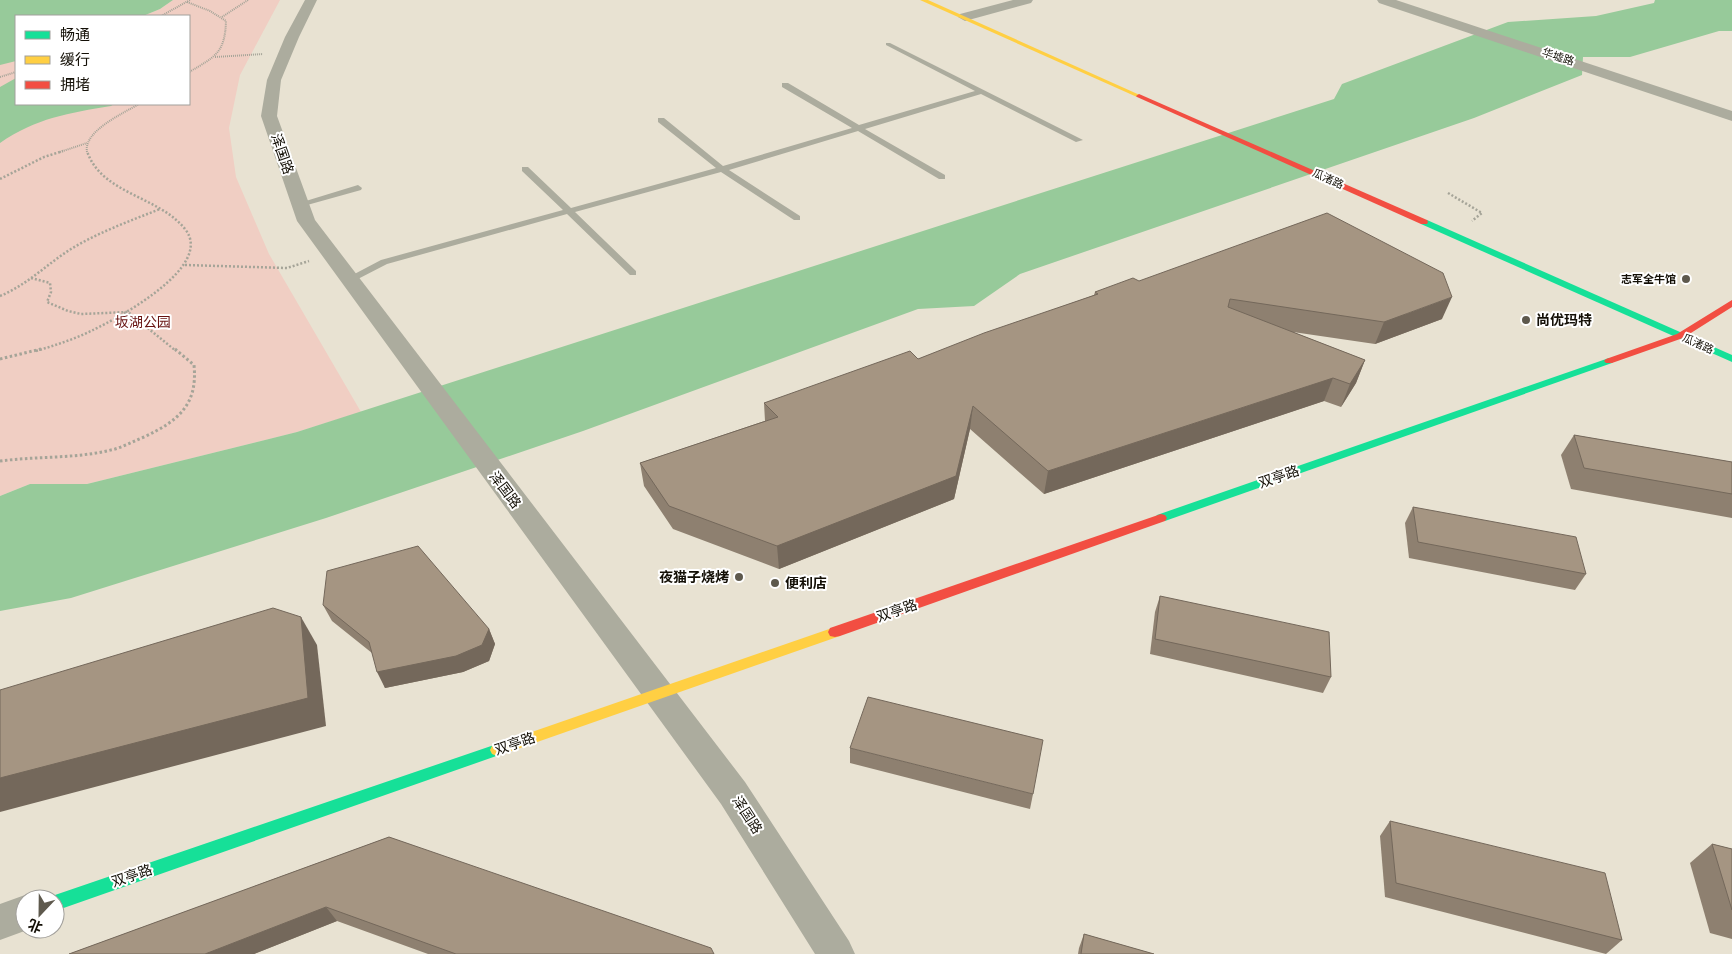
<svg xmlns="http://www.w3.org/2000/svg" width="1732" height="954" viewBox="0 0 1732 954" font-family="Figtree,'Noto Sans SC',sans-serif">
	<rect width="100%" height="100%" fill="#e8e2d2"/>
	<!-- green -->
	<path fill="#f0cec3" d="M173,0H280L240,75L229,128L236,177L269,254L361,412L297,432L87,484H30L0,496V64L16,59V104H189V16H143L160,9Z"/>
	<!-- water -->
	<g fill="#97ca9a">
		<path d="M0,0H173L160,9L143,16H16V61L0,65Z"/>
		<path d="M1655,0H1732V31H1719L1630,57H1583L1582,75L1474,118L1020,274L974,306L918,309L583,431L326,518L71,598L0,611V496L30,484H87L297,432L1334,99L1342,84L1508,22L1596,16L1654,3Z"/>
		<path d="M16,78V104H114L111,106C69,113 36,118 0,143V153V87Z"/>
	</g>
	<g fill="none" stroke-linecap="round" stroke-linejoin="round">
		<!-- path-far2 -->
		<g stroke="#a5a498" stroke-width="2" stroke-dasharray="1 1" stroke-linecap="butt">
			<path d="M187,2L210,11L226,21C225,53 215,57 189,72"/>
			<path d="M161,16L190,0"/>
			<path d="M222,17L248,0"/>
			<path d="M215,57L263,54"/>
			<path d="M0,77L16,72"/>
			<path d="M60,152L87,143"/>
			<path d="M87,152C83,131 124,113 139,104"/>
		</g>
		<!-- path-far1 -->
		<g stroke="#a5a498" stroke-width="2.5" stroke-dasharray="2 2" stroke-linecap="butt">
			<path d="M0,179L44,157L63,151"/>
			<path d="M1448,193L1482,213L1472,221"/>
			<path d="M185,265L287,268L309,261"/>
			<path d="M31,278L50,283L51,292L47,302L68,311L81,314L128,312L176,351"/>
			<path d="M0,296C27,285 47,264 71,249C99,232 130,221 160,209"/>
			<path d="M36,351C56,345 75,339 93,330C120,317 215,266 185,229C159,196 101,194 87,151"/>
		</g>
		<!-- path -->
		<g stroke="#a5a498" stroke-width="3" stroke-dasharray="2.5 2.5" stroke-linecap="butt">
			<path d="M0,359L41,349"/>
			<path d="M0,461C38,456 78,459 115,449C125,446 134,441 144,437C178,421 198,405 194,365L175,349"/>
		</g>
		<!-- lane -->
		<g fill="#acac9e" fill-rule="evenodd">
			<path d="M886,43H890L1083,140L1076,142L981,94L865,129L945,175V179H939L858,131L729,170L800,216V220H794L721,172L575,212L636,271V275H630L567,214L387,264L354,281L350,282L345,279L381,260L563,210L522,171V167H528L571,208L716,168L658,122V118H664L723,166L852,128L782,87V83H788L859,125L975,91L886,45Z"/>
			<path d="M358,185L362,188L361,190L300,207L296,204Z"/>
		</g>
		<!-- street -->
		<g fill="#acac9e" fill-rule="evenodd">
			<path d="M305,0H317L299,37L281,80L277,116L315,220L745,782L849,941L855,954H815L721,804L297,221L261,116L267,80L285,37Z"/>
			<path d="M1013,0H1033L1031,3L965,21L958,17L960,14Z"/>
			<path d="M1377,0H1396L1732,111V121L1379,3Z"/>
			<path d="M25,895L35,899H25V929H30L0,940V904Z"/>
		</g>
		<!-- fast -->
		<g fill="#16e098" fill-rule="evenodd">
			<path d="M1421,220H1427L1732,355V362L1421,224Z"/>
			<path d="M1609,358L1612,359L1614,361L1612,363L1165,521H1157L1155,518L1157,515Z"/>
			<path d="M497,744L502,746L504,750L502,754L55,911V899H49L55,895Z"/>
		</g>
		<!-- slow -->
		<g fill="#ffcf43" fill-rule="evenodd">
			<path d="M920,0H928L1142,96L1137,97Z"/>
			<path d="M835,627L840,628L842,632L840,636L497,756L492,754L490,750L492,746L497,744Z"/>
		</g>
		<!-- jam -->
		<g fill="#f24e42" fill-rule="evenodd">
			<path d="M1139,94L1427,220L1428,222L1427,224H1421L1137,97L1136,96Z"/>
			<path d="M1732,300V307L1683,338L1612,363H1606L1604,361L1606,359L1677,334Z"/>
			<path d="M1161,514L1165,515L1167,518L1165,521L840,636L835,637L830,636L828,632L830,628Z"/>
		</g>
	</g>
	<!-- wall -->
	<g fill="#8e8070">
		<path d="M1139,281L1442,319L1375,344L1293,332L1365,360L1356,383L1341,407L1324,401L1044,494L970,429L954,499L779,569L673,529L644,486L640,463L765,421L764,403L918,359L1094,295L1095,292Z"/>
		<path d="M1574,435L1732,462V518L1571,489L1561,455Z"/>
		<path d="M1413,507L1586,574L1575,590L1409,558L1405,523Z"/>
		<path d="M1160,596L1331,677L1323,693L1150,654L1155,612Z"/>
		<path d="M323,605L489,629L495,644L489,661L463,672L385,688L372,653L332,621Z"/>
		<path d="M850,748L1033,794L1030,809L850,763Z"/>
		<path d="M1390,821L1622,940L1606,954L1385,897L1380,836Z"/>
		<path d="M389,837L714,954H428L337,921L254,954H69Z"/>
		<path d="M1712,844L1732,849V939L1710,933L1690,863Z"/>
		<path d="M1084,934L1154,954H1078L1079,948Z"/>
	</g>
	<!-- shaded-wall -->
	<g fill="#74685b">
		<path d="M1452,297L1442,319L1375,344L1384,322Z"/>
		<path d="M1365,360L1356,383L1341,407L1350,384Z"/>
		<path d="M1333,378L1324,401L1044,494L1048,471Z"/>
		<path d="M973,406L970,429L954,499L779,569L777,546Z"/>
		<path d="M301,617L317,645L326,726L0,812V778Z"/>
		<path d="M489,629L495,644L489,661L463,672L385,688L377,672Z"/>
		<path d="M326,907L337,921L254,954H205Z"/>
	</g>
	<!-- building -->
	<g fill="#a59582" stroke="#74685b">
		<path d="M1327,213L1443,273L1452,297L1384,322L1230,299L1228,307L1365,360L1350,384L1333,378L1048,471L973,406L956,476L777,546L669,506L640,463L778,417L764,403L910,351L918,359L984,333L1098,294L1095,292L1133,278L1139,281Z"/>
		<path d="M1574,435L1732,462V494L1584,468Z"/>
		<path d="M1413,507L1576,537L1586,574L1418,542Z"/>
		<path d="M418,546L489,629L482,645L456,656L377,672L369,642L323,605L327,571Z"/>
		<path d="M1160,596L1329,632L1331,677L1155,639Z"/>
		<path d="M273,608L301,617L308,698L0,778V690Z"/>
		<path d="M868,697L1043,740L1033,794L850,748Z"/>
		<path d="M1390,821L1605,873L1622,940L1396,883Z"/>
		<path d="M389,837L711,948L714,954H456L326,907L205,954H69Z"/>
		<path d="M1712,844L1732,849V910Z"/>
		<path d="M1084,934L1154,954H1081Z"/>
	</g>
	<!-- markers -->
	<g fill="#5e594d" stroke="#fff" stroke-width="2">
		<circle cx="1686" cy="279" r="5"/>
		<circle cx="1526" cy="320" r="5"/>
		<circle cx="739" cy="577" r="5"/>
		<circle cx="775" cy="583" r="5"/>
	</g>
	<g text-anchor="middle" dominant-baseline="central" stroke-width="4" stroke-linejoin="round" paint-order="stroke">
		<!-- far-street labels -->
		<g font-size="11" fill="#130f06" stroke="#fff">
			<text transform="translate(1558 57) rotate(18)">华墟路</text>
			<text transform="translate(1328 179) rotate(24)">瓜渚路</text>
			<text transform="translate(1698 344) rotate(24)">瓜渚路</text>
		</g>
		<!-- far-poi labels -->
		<g font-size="11" font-weight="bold" fill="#130f06" stroke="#fff" text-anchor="end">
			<text x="1676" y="279">志军全牛馆</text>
		</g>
		<!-- street labels -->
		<g font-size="14" fill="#130f06" stroke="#fff">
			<text transform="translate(282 154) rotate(71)">泽国路</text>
			<text transform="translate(1279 477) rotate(-19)">双亭路</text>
			<text transform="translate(505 490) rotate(53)">泽国路</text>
			<text transform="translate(897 611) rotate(-19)">双亭路</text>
			<text transform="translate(515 744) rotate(-19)">双亭路</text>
			<text transform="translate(747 815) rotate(57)">泽国路</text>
			<text transform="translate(132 876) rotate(-19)">双亭路</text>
		</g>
		<!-- poi labels -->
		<g font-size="14" font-weight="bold" fill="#130f06" stroke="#fff" text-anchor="start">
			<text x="1536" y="320">尚优玛特</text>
			<text x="729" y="577" text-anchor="end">夜猫子烧烤</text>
			<text x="785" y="583">便利店</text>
		</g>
		<!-- park labels -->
		<g font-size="14" fill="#681412" stroke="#fff">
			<text x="143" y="322">坂湖公园</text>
		</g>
	</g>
	<!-- legend -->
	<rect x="15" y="15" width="175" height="90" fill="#ffffff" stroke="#a19f9b"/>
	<rect x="25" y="31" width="25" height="8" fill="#16e098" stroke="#a19f9b"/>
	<text x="60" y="40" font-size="15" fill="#130f06">畅通</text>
	<rect x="25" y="56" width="25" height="8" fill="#ffcf43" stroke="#a19f9b"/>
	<text x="60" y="65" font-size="15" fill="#130f06">缓行</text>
	<rect x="25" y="81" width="25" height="8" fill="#f24e42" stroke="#a19f9b"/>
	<text x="60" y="90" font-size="15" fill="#130f06">拥堵</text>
	<!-- north arrow -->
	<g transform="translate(40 914) rotate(202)"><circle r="24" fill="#ffffff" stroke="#a19f9b"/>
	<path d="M0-4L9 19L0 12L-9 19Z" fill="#5e594d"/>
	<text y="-8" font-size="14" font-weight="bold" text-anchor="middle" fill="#130f06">北</text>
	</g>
</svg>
